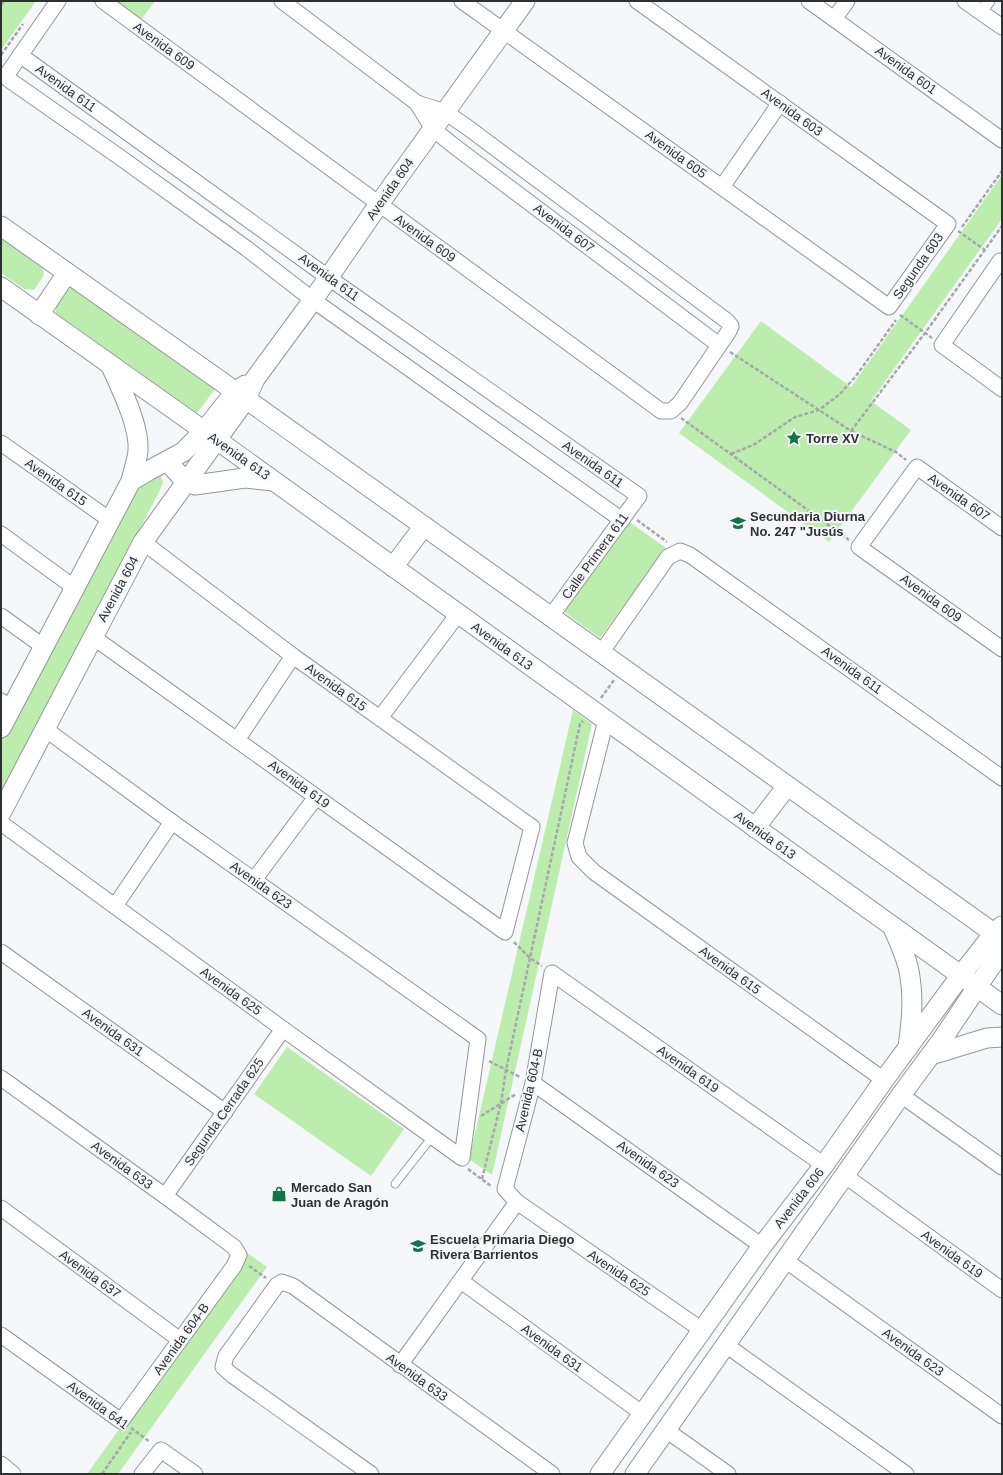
<svg xmlns="http://www.w3.org/2000/svg" width="1003" height="1475" viewBox="0 0 1003 1475" font-family="Arial,sans-serif">
	<rect width="100%" height="100%" fill="#f6f7fb"/>
	<!-- green -->
	<g fill="#bcedae">
		<path d="M1,1H36L1,50Z"/>
		<path d="M115,1H155L141,20Z"/>
		<path d="M1002,175V219L871,401L911,430L829,542L679,433L761,321L851,387Z"/>
		<path d="M1,236L42,265L44,275L34,290L24,289L1,273Z"/>
		<path d="M74,287L216,388L197,413L56,313V306L68,289Z"/>
		<path d="M160,472L163,483L160,490L1,795V741L137,482Z"/>
		<path d="M628,521L666,548L600,638L563,611Z"/>
		<path d="M573,710L592,724L492,1175L469,1159Z"/>
		<path d="M287,1047L404,1129L371,1176L254,1094Z"/>
		<path d="M246,1252L267,1267L118,1474H87Z"/>
	</g>
	<g fill="none" stroke-linecap="round" stroke-linejoin="round">
		<!-- service casing -->
		<g stroke="#95969a" stroke-width="9">
			<path id="service" d="M395,1184L432,1137"/>
		</g>
		<!-- pedestrian casing -->
		<g stroke="#95969a" stroke-width="13">
			<path id="pedestrian" d="M981,12L989,1"/>
		</g>
		<!-- minor casing -->
		<g stroke="#95969a" stroke-width="17">
			<g id="minor">
				<path d="M58,1L8,73L7,77L8,79L121,158L246,248L313,300L622,520"/>
				<path d="M103,1L661,411H671L680,403L729,331L731,326L727,321L467,127L445,112L417,103L282,1"/>
				<path d="M462,1L889,307L948,224L637,1"/>
				<path d="M809,1L1002,140"/>
				<path d="M965,1L1002,27"/>
				<path d="M834,19L847,1"/>
				<path d="M20,55L329,278L639,496L551,616"/>
				<path d="M417,103L433,129L454,146L719,345"/>
				<path d="M722,187L780,103"/>
				<path d="M1002,262L1000,261L942,345L1002,389"/>
				<path d="M1,443L110,520"/>
				<path d="M1002,528L917,467L859,547L1002,649"/>
				<path d="M1,534L75,588"/>
				<path d="M1,616L44,647"/>
				<path d="M93,637L505,932L532,827L293,656L143,542"/>
				<path d="M601,653L668,557L680,551L690,555L1002,778"/>
				<path d="M1,701L12,708"/>
				<path d="M380,718L458,614"/>
				<path d="M606,720L575,843L579,857L594,872L884,1080"/>
				<path d="M237,740L293,656"/>
				<path d="M1,823L283,1029L462,1158L478,1039L172,822L45,729"/>
				<path d="M254,880L316,797"/>
				<path d="M115,906L172,822"/>
				<path d="M1,952L225,1112"/>
				<path d="M1,1078L165,1196L234,1247L239,1255L234,1266L121,1421L1,1335"/>
				<path d="M533,1083L762,1246"/>
				<path d="M901,1095L1002,1167"/>
				<path d="M844,1175L1002,1290"/>
				<path d="M165,1196L283,1029"/>
				<path d="M1,1208L180,1340"/>
				<path d="M785,1260L1002,1416"/>
				<path d="M461,1281L643,1414"/>
				<path d="M702,1330L517,1202L505,1189L533,1083L552,973L824,1165"/>
				<path d="M726,1345L906,1474"/>
				<path d="M400,1365L517,1202"/>
				<path d="M666,1430L728,1474"/>
				<path d="M1,1464L13,1474"/>
				<path d="M142,1474L161,1450L195,1474"/>
				<path d="M371,1474L232,1375L223,1367L226,1356L277,1285L282,1282L293,1286L552,1474"/>
			</g>
		</g>
		<!-- tertiary casing -->
		<g stroke="#95969a" stroke-width="21">
			<g id="tertiary">
				<path d="M1,226L246,399L1002,939"/>
				<path d="M1,287L217,440L1002,1005"/>
				<path d="M39,315L67,273"/>
				<path d="M111,366C121,389 140,426 138,451C137,461 133,471 131,481"/>
				<path d="M167,461L186,482L195,485L245,478L273,481"/>
				<path d="M393,567L424,526"/>
				<path d="M1,728L131,481L148,471L183,452L204,431L235,392L245,385"/>
				<path d="M1,813L143,542L246,399L255,379L313,300L379,204L525,1"/>
				<path d="M755,828L787,786"/>
				<path d="M893,928C900,944 908,960 910,977C914,1000 911,1024 908,1048"/>
				<path d="M931,1055L987,1038L1002,1037"/>
				<path d="M600,1474L762,1246L824,1165L884,1080L961,975L994,933L1002,926"/>
				<path d="M635,1474L901,1095L941,1041L1002,950"/>
			</g>
		</g>
		<!-- path -->
		<g stroke="#a6a7aa" stroke-width="2.5" stroke-dasharray="4 2" stroke-linecap="butt">
			<path d="M1,5L4,1"/>
			<path d="M1,55L23,24"/>
			<path d="M962,227L1002,171"/>
			<path d="M958,231L985,250"/>
			<path d="M900,315L932,338"/>
			<path d="M730,352L851,431L896,452L906,460"/>
			<path d="M681,418L849,540"/>
			<path d="M851,431L925,333L1002,226"/>
			<path d="M731,454L755,444L795,417L819,410L840,394L856,376L896,320"/>
			<path d="M637,520L667,542"/>
			<path d="M601,698L614,680"/>
			<path d="M514,942L530,958L542,966"/>
			<path d="M489,1061L520,1077"/>
			<path d="M481,1116L516,1094"/>
			<path d="M468,1169L491,1186"/>
			<path d="M482,1179L501,1103L506,1070L580,724L583,721"/>
			<path d="M249,1266L266,1278"/>
			<path d="M131,1428L150,1442"/>
			<path d="M102,1474L131,1432"/>
		</g>
		<!-- service -->
		<use href="#service" stroke="#fff" stroke-width="7"/>
		<!-- pedestrian -->
		<use href="#pedestrian" stroke="#fff" stroke-width="11"/>
		<!-- minor -->
		<use href="#minor" stroke="#fff" stroke-width="15"/>
		<!-- tertiary -->
		<use href="#tertiary" stroke="#fff" stroke-width="19"/>
	</g>
	<!-- icons -->
	<defs>
		<g id="sight-bare" transform="scale(1.2)"><path d="M0-6L1.8-2.2L6-1.7L2.9 1.2L3.7 5.4L0 3.3L-3.7 5.4L-2.9 1.2L-6-1.7L-1.8-2.2Z" fill="#167247" stroke="#f6f7fb" stroke-width="2.5" paint-order="stroke"/></g>
		<g id="school-bare" transform="scale(1.2)"><path d="M0-5L7-2L0 1L-7-2ZM-4 1L0 2.5L4 1V4Q0 6-4 4Z" fill="#167247" stroke="#f6f7fb" stroke-width="2.5" paint-order="stroke"/></g>
		<g id="shop-bare" transform="scale(1.2)"><path d="M-5-2.5h2.3a2.7 3.5 0 0 1 5.4 0H5L5.5 6h-11ZM-1.5-2.5h3a1.5 2.3 0 0 0-3 0Z" fill="#167247" stroke="#f6f7fb" stroke-width="2.5" paint-order="stroke"/></g>
	</defs>
	<g fill-rule="evenodd">
		<use href="#sight-bare" x="794" y="438"/>
		<use href="#school-bare" x="738" y="523"/>
		<use href="#shop-bare" x="279" y="1194"/>
		<use href="#school-bare" x="418" y="1246"/>
	</g>
	<g text-anchor="middle" dominant-baseline="central" stroke-width="4" stroke-linejoin="round" paint-order="stroke">
		<!-- street labels -->
		<g font-size="13" fill="#2f3031" stroke="#f6f7fb">
			<text transform="translate(164 46) rotate(36)">Avenida 609</text>
			<text transform="translate(906 70) rotate(36)">Avenida 601</text>
			<text transform="translate(66 88) rotate(36)">Avenida 611</text>
			<text transform="translate(792 112) rotate(36)">Avenida 603</text>
			<text transform="translate(676 154) rotate(36)">Avenida 605</text>
			<text transform="translate(390 189) rotate(-55)">Avenida 604</text>
			<text transform="translate(564 228) rotate(37)">Avenida 607</text>
			<text transform="translate(425 238) rotate(36)">Avenida 609</text>
			<text transform="translate(918 266) rotate(-55)">Segunda 603</text>
			<text transform="translate(329 277) rotate(36)">Avenida 611</text>
			<text transform="translate(239 456) rotate(35)">Avenida 613</text>
			<text transform="translate(593 464) rotate(35)">Avenida 611</text>
			<text transform="translate(56 482) rotate(35)">Avenida 615</text>
			<text transform="translate(959 497) rotate(35)">Avenida 607</text>
			<text transform="translate(595 556) rotate(-54)">Calle Primera 611</text>
			<text transform="translate(118 589) rotate(-62)">Avenida 604</text>
			<text transform="translate(931 598) rotate(36)">Avenida 609</text>
			<text transform="translate(502 646) rotate(36)">Avenida 613</text>
			<text transform="translate(852 670) rotate(36)">Avenida 611</text>
			<text transform="translate(336 687) rotate(36)">Avenida 615</text>
			<text transform="translate(299 784) rotate(36)">Avenida 619</text>
			<text transform="translate(765 835) rotate(36)">Avenida 613</text>
			<text transform="translate(261 885) rotate(35)">Avenida 623</text>
			<text transform="translate(730 970) rotate(36)">Avenida 615</text>
			<text transform="translate(231 991) rotate(36)">Avenida 625</text>
			<text transform="translate(113 1032) rotate(36)">Avenida 631</text>
			<text transform="translate(688 1069) rotate(35)">Avenida 619</text>
			<text transform="translate(529 1090) rotate(-77)">Avenida 604-B</text>
			<text transform="translate(224 1112) rotate(-55)">Segunda Cerrada 625</text>
			<text transform="translate(648 1164) rotate(35)">Avenida 623</text>
			<text transform="translate(122 1165) rotate(36)">Avenida 633</text>
			<text transform="translate(799 1198) rotate(-52)">Avenida 606</text>
			<text transform="translate(952 1254) rotate(36)">Avenida 619</text>
			<text transform="translate(619 1273) rotate(34)">Avenida 625</text>
			<text transform="translate(90 1274) rotate(36)">Avenida 637</text>
			<text transform="translate(181 1339) rotate(-54)">Avenida 604-B</text>
			<text transform="translate(552 1348) rotate(36)">Avenida 631</text>
			<text transform="translate(913 1352) rotate(36)">Avenida 623</text>
			<text transform="translate(417 1377) rotate(36)">Avenida 633</text>
			<text transform="translate(98 1405) rotate(36)">Avenida 641</text>
		</g>
		<!-- poi labels -->
		<g font-size="13" font-weight="bold" fill="#2f3031" stroke="#f6f7fb" text-anchor="start">
			<text x="806" y="438">Torre XV</text>
			<text x="750" y="516">Secundaria Diurna<tspan x="750" dy="15">No. 247 "Jusús</tspan></text>
			<text x="291" y="1187">Mercado San<tspan x="291" dy="15">Juan de Aragón</tspan></text>
			<text x="430" y="1239">Escuela Primaria Diego<tspan x="430" dy="15">Rivera Barrientos</tspan></text>
		</g>
	</g>
	<!-- border -->
	<rect width="1003" height="1475" fill="none" stroke="#2f3031" stroke-width="4"/>
</svg>
